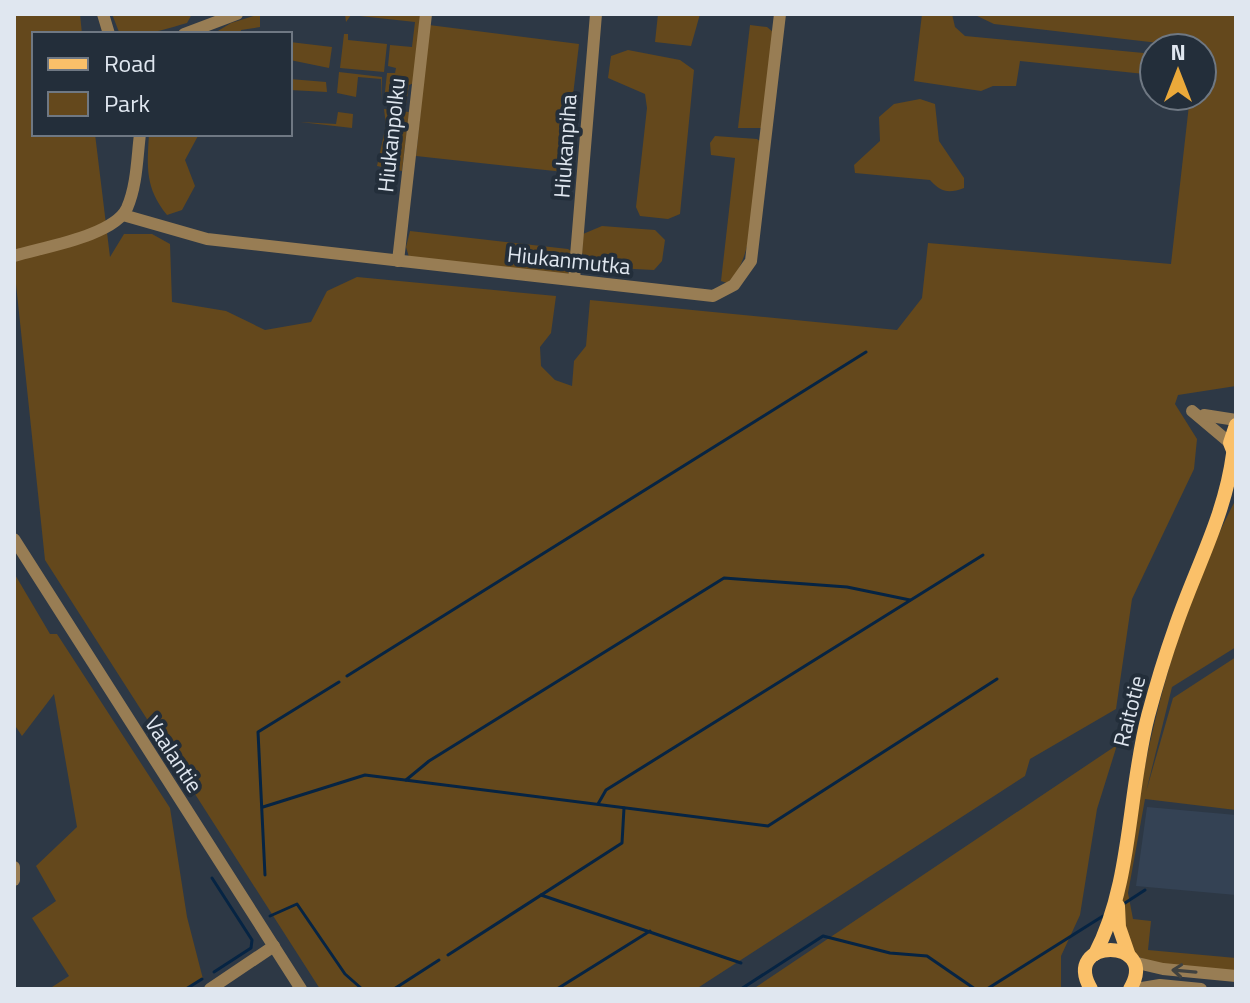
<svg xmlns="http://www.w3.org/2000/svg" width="1250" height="1003" viewBox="0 0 1250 1003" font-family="'Titillium Web',sans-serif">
	<rect width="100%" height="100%" fill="#2d3845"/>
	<!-- built -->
	<path fill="#344254" d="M1147,807L1236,815V895L1136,886Z"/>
	<!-- green -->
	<g fill="#64481c">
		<path d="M14,14H80L82,34H34V134H95L110,257L124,234H152L170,244L172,302L226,311L265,330L311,322L327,291L357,277L556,296L551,333L540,347L541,366L555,380L572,386L574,361L586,346L590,300L897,330L922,298L928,243L1171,264L1190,96H1202V48L994,24L973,14H1236V386L1178,395L1175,404L1197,439L1194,469L1132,599L1116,709L1030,759L1025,776L696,989H320L45,560L14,265Z"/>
		<path d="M112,14H192L187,23C165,29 142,38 119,32Z"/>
		<path d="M260,14V27L241,30V34H213L231,23Z"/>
		<path d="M345,14H422L414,83L409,85L406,104L384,101L387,73H395L396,68L388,66L390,45L412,47L415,22L351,15L346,22Z"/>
		<path d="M658,14H700L691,46L655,42Z"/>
		<path d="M922,14H952L955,27L965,36L1154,54V75L1020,61L1016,86H993L981,91L914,81Z"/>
		<path d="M429,25L579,44L564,172L416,156Z"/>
		<path d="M750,25L767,27L773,32L763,128H738Z"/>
		<path d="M344,34H348V40L387,44L384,72L340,68Z"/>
		<path d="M290,42L332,47L329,68L290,60Z"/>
		<path d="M628,50L680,60L694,70L680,214L668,219L640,216L636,207L647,108L645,94L608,78L611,56Z"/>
		<path d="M339,72L382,77L381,101V79L358,77L356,97L337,93Z"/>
		<path d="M290,79L326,82L327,92L290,90Z"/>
		<path d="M920,99L935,104L939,141L964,178V188C948,194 941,192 930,180L855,173L854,165L880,141L879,117L894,104Z"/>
		<path d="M384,109L409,112L402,171L377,166L386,125Z"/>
		<path d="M338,112L353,114L352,128L300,122L336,124Z"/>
		<path d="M149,134H199L185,160L195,186L182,210L167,215C145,188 147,167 149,134Z"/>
		<path d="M715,136L757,139L762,143C757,177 755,263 727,283L721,281L735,158L711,155L710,143Z"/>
		<path d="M602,226L655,230L665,240L662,261L654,270L595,267L582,253L583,234Z"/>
		<path d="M410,231L568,249L571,251L568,274L409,257L406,247Z"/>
		<path d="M1236,499V647L1172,687L1146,792L1173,698L1236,657V810L1145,799L1128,893L1133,919L1151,921L1148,950L1236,958V973C1204,970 1147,976 1128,945C1113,922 1125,880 1129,855C1148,732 1178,610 1236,499Z"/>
		<path d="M14,573L50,634H57L170,808L187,917L203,979L188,989H49L69,976L32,918L56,901L36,866L77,827L54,694L22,736L14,724Z"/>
		<path d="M1117,745L1097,809L1080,915L1061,956V989H753Z"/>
	</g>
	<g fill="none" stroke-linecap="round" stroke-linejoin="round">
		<!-- stream -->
		<g stroke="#062443" stroke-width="3">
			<path d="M347,676L866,352"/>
			<path d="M406,780L429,761L724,578L847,587L910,600"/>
			<path d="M598,804L606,790L983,555"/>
			<path d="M263,807L365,775L768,826L997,679"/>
			<path d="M265,875L258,732L339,682"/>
			<path d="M212,878L252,940L251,948L214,972"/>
			<path d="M541,895L741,963"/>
			<path d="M1125,903L1145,890"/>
			<path d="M270,916L297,904L345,974L362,989"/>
			<path d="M448,955L622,843L624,808"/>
			<path d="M186,989L202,979"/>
			<path d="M394,989L439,960"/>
			<path d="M557,989L650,931"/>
			<path d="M741,989L823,936L890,953L927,956L975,989"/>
			<path d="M987,989L1103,916"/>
		</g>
		<!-- minor -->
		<g stroke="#987d54" stroke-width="12">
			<path d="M103,14L109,34"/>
			<path d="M184,34L237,14"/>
			<path d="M123,215L207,239L713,296L734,285L751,261L780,14"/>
			<path d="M14,256C43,247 114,236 127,208C137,185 137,158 140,134"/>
			<path d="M398,261L426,14"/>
			<path d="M574,280L596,14"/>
			<path d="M1192,411L1230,443"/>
			<path d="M1204,415L1236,420"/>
			<path d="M14,539L301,989"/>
			<path d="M14,867V880"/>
			<path d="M1133,962L1163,969L1236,976"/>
			<path d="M210,989L274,946"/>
			<path d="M1136,989L1160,985L1201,989"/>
		</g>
		<!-- major -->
		<g stroke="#fac069" stroke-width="14">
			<path d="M1236,425L1230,443L1236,458"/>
			<path d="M1118,906L1119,927L1129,956"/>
			<path d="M1095,954C1132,884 1128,792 1148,716C1156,686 1165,656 1175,628C1195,569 1225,516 1233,454"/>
			<path d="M1091,989C1060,937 1161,937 1130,989"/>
		</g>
	</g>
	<!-- one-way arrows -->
	<defs><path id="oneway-shaft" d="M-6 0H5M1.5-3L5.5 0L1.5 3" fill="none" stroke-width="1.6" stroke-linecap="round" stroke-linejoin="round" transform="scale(2)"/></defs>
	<use stroke="#404240" href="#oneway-shaft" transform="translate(1184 971) rotate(-175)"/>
	<g text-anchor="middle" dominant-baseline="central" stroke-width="8" stroke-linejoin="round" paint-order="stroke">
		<!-- street labels -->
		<g font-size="22" fill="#e0e7f0" stroke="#232e3a">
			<text transform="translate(391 135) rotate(-84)">Hiukanpolku</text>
			<text transform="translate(565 146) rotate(-86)">Hiukanpiha</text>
			<text transform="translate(569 260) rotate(6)">Hiukanmutka</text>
			<text transform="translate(1129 711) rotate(-76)">Raitotie</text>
			<text transform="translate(174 754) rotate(57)">Vaalantie</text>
		</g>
	</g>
	<!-- border -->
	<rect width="1250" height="1003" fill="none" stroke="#e0e7f0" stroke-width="32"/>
	<!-- legend -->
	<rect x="32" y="32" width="260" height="104" fill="#232e3a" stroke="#6f7883" stroke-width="2"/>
	<rect x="48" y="58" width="40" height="12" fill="#fac069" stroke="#6f7883" stroke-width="2"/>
	<text x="104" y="72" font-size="24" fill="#e0e7f0">Road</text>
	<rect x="48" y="92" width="40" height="24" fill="#64481c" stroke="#6f7883" stroke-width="2"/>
	<text x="104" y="112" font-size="24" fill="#e0e7f0">Park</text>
	<!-- north arrow -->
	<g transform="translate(1178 72)"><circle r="38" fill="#232e3a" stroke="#6f7883" stroke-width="2"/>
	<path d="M0-6L14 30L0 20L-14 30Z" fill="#eba93a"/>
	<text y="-12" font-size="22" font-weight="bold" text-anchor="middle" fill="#e0e7f0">N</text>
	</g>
</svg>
